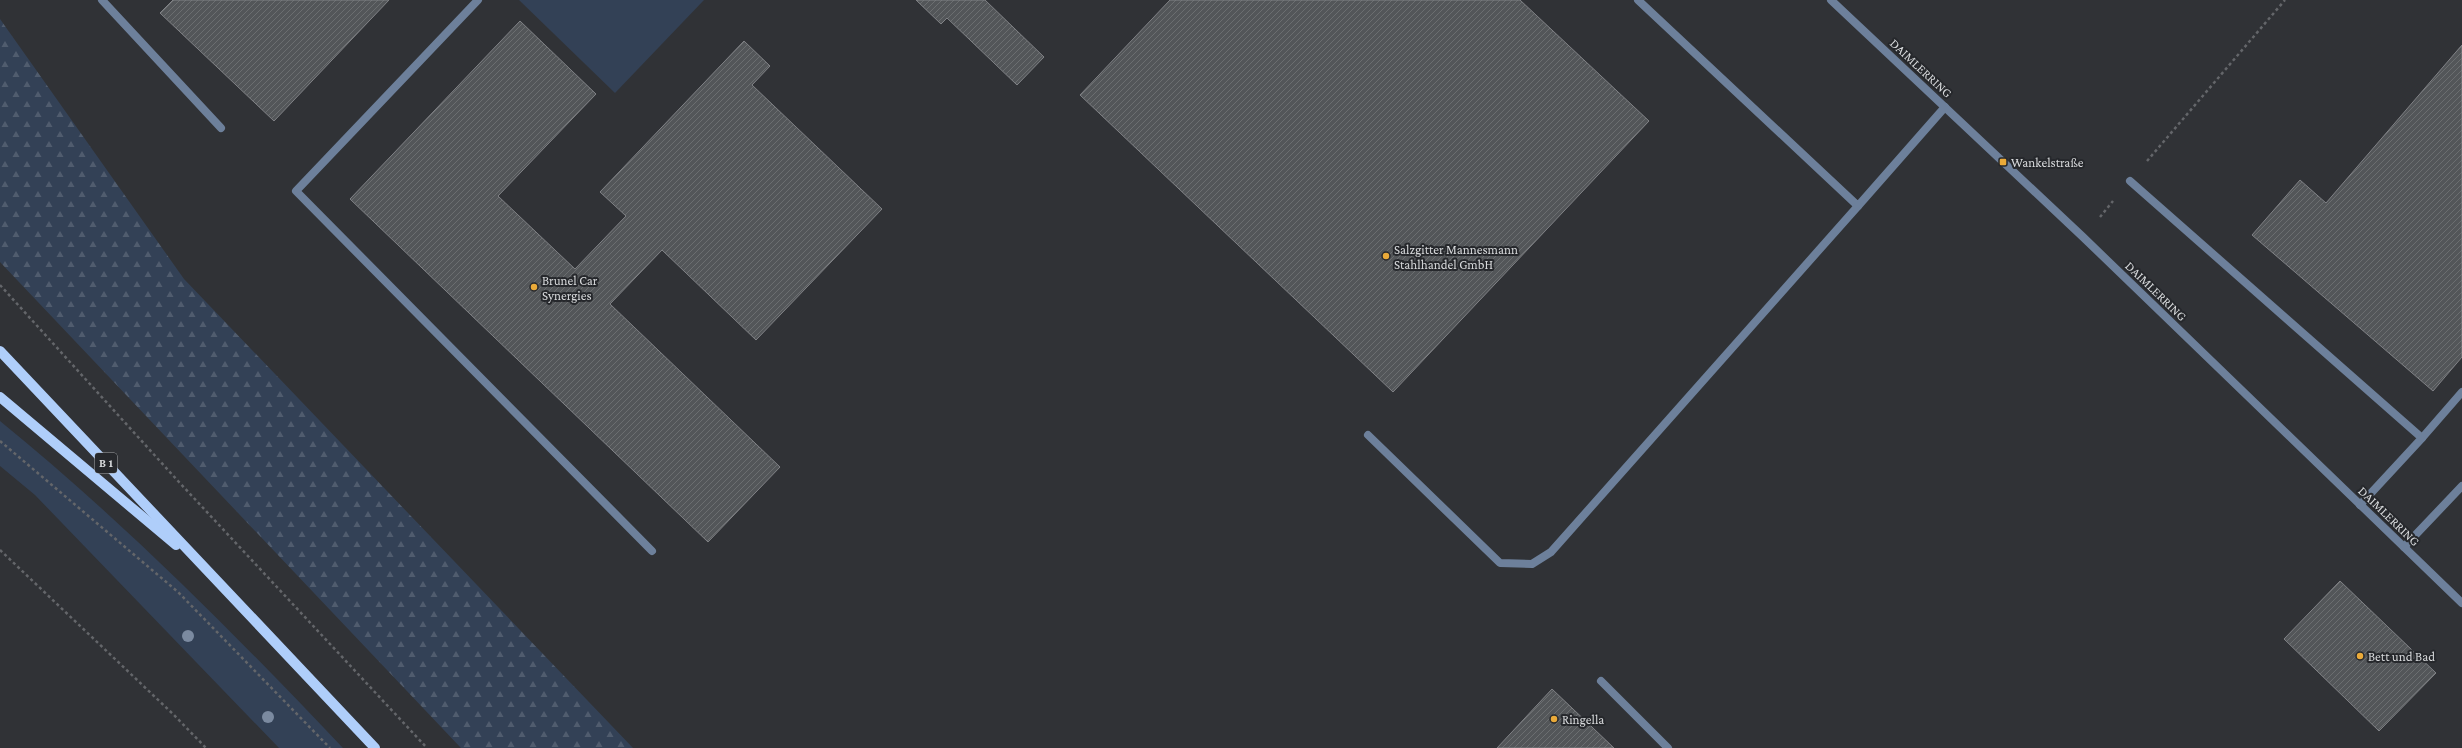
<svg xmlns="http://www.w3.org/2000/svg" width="2462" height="748" viewBox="0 0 2462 748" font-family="'Crimson Pro',serif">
	<defs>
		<pattern id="forest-firs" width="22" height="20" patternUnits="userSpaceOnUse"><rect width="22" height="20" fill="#334156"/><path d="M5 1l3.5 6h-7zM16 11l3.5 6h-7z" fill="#505c6e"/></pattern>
		<pattern id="building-hatch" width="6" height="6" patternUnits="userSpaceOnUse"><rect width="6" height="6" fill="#535659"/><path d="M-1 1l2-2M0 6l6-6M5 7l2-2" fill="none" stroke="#6b6e70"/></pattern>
	</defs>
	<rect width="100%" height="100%" fill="#303236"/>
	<!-- green -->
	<g fill="#334156">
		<path d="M519,0H704L615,93Z"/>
		<path d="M0,421C123,521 235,634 343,748H279L35,495L0,466Z"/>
	</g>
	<!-- forest -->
	<path fill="url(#forest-firs)" d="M0,19L184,279L633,748H461L0,262Z"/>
	<!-- building -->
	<g fill="url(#building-hatch)" stroke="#808286">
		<path d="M173,0H389L274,121L160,13Z"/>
		<path d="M916,0H985L1044,57L1017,85L947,18L941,24Z"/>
		<path d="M1170,0H1520L1649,121L1393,392L1080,95Z"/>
		<path d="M520,21L596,94L498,196L575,269L626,216L600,192L744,41L770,66L752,85L882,209L756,340L662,250L610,304L780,467L708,542L350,199Z"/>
		<path d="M2462,45V357L2433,391L2252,235L2300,180L2326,203Z"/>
		<path d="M2340,581L2436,673L2379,731L2284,639Z"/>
		<path d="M1552,689L1614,748H1497Z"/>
	</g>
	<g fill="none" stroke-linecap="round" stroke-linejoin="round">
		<!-- path -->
		<g stroke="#64666a" stroke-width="2.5" stroke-dasharray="3 3" stroke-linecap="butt">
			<path d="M2147,161L2285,0"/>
			<path d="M2100,217L2113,201"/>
			<path d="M0,285L178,481L427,748"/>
			<path d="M0,441L178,592L330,748"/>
			<path d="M0,550L173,714L206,748"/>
		</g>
		<!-- lane -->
		<g stroke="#6d809b" stroke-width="8">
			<path d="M102,0L221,128"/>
			<path d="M478,0L296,191L652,551"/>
			<path d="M1638,0L1858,206L1945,107"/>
			<path d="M2130,181L2422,438L2360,505"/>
			<path d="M1368,435L1500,563L1532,564L1551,552L1858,206"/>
			<path d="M2422,438L2462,392"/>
			<path d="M2404,547L2462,486"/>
			<path d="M1601,681L1668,748"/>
		</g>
		<!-- street -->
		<path stroke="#6d809b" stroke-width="8" d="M1831,0L2083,237L2462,603"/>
		<!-- primary -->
		<g stroke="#afcefa" stroke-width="10">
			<path d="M0,351L375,748"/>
			<path d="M0,397L176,545"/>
		</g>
	</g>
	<!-- trees -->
	<g fill="#7b8aa0">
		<circle cx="188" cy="636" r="6"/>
		<circle cx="268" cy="717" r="6"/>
	</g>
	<!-- markers -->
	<g fill="#eaaa39" stroke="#26282c" stroke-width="1.5">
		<rect x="1999" y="158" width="8" height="8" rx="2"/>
		<circle cx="1386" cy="256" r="4"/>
		<circle cx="534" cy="287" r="4"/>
		<circle cx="2360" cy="656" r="4"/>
		<circle cx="1554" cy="719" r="4"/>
	</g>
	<g text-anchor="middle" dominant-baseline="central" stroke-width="4" stroke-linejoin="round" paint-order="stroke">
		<!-- shield labels -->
		<rect fill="#26282c" stroke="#a2a4a6" stroke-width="1" x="95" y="453" width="22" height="20" rx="3"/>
		<g font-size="12" font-weight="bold" fill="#d7d9db">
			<text x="106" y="463">B 1</text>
		</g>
		<!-- street labels -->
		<g font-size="13" fill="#d7d9db" stroke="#26282c">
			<text transform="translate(1921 68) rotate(43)">DAIMLERRING</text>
			<text transform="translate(2156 291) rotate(44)">DAIMLERRING</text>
			<text transform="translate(2389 516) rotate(44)">DAIMLERRING</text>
		</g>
		<!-- poi labels -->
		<g font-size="13" fill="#d7d9db" stroke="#26282c" text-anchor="start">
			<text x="2011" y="162">Wankelstraße</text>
			<text x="1394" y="249">Salzgitter Mannesmann<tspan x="1394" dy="15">Stahlhandel GmbH</tspan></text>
			<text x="542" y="280">Brunel Car<tspan x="542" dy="15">Synergies</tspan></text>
			<text x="2368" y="656">Bett und Bad</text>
			<text x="1562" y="719">Ringella</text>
		</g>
	</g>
</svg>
